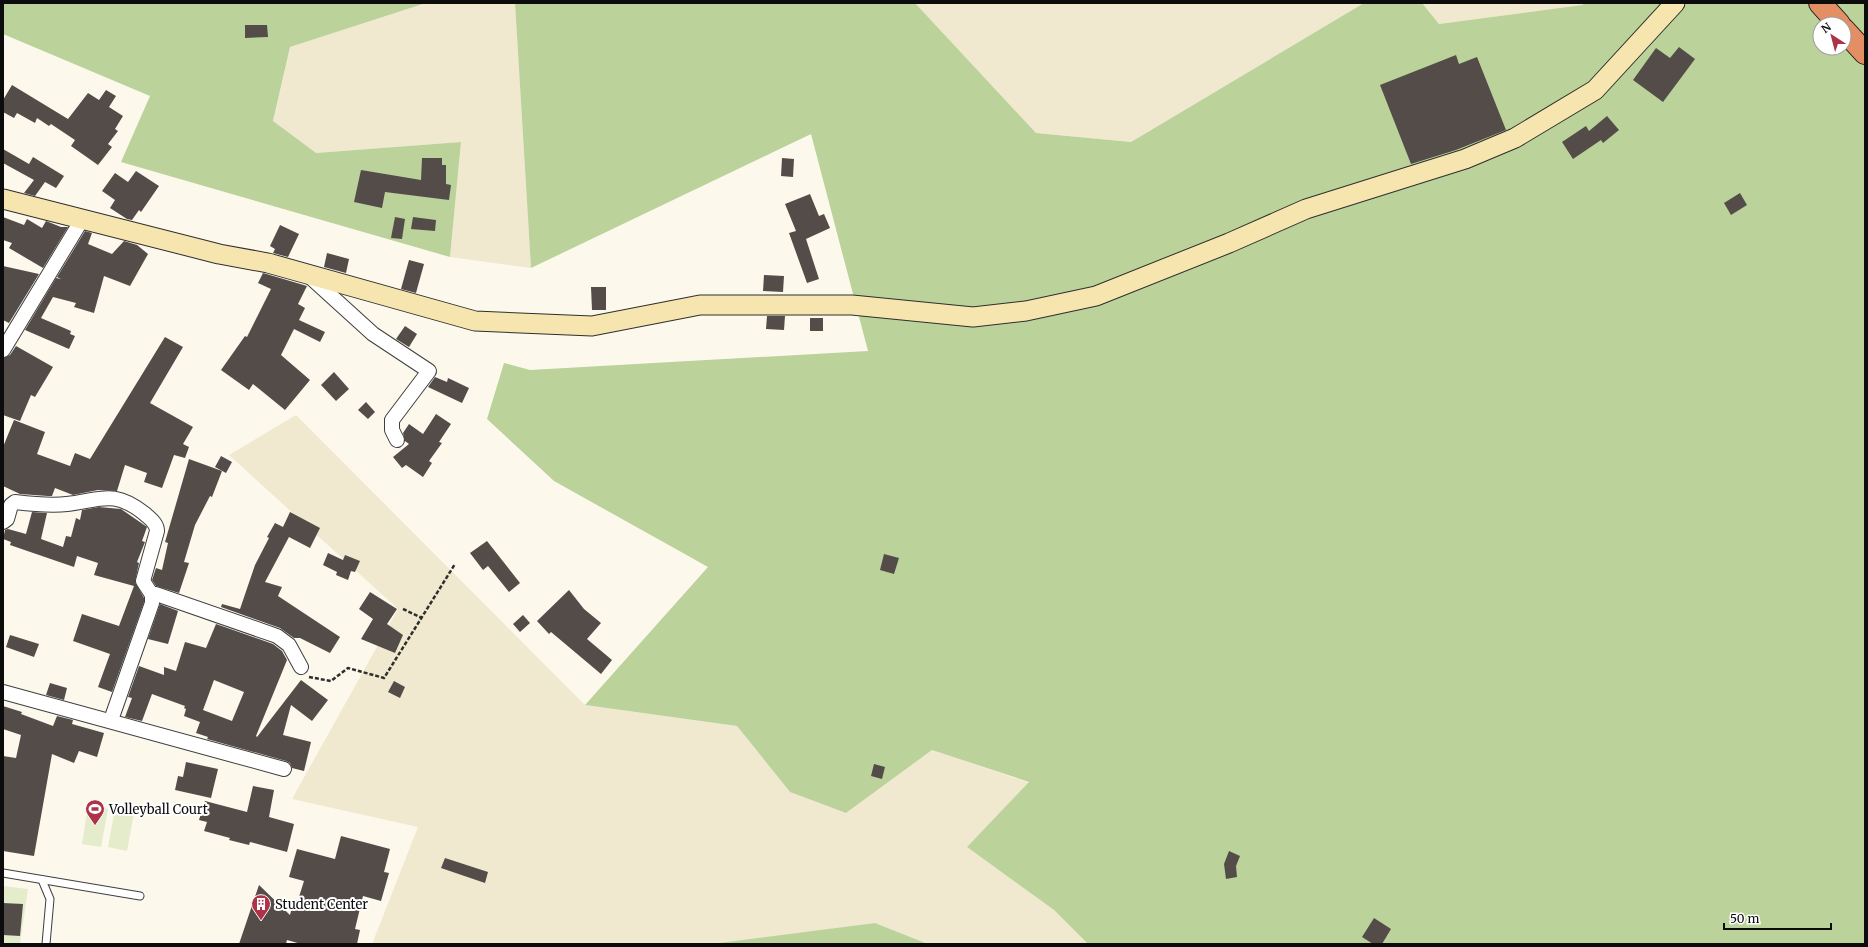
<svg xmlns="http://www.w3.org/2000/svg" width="1868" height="947" viewBox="0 0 1868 947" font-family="Merriweather,serif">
	<rect width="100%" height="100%" fill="#fdf8ec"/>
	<!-- farmland -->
	<g fill="#f0e9cf">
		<path d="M426,3H515L531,268L450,257L461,142L316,153L273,122L290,47Z"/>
		<path d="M915,3H1364L1131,142L1036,133Z"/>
		<path d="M1422,3H1585L1582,5L1439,24Z"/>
		<path d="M296,415L585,705L737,726L790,792L846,813L932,750L1030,783L967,847L1054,910L1088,944H928L875,923L719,944H372L418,827L292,799L398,609L229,455Z"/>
	</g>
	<!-- forest -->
	<g fill="#bbd29b" fill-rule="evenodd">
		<path d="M3,3H426L290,47L273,121L316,153L461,142L450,257L121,162L150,96L3,34Z"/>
		<path d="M515,3H915L1036,133L1131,142L1364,3H1422L1439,24L1582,5L1585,3H1865V944H1088L1054,910L967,847L1029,782L932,750L846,813L790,792L737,726L585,705L708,567L554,481L487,419L504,363L530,370L868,351L811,134L531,268ZM1820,24H1844V48H1820Z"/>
		<path d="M875,923L928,944H719L720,943Z"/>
	</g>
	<!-- pitch -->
	<g fill="#e4eccb">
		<path d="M88,806L108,809L101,847L82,844Z"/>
		<path d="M115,809L134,813L127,851L108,847Z"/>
		<path d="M3,886L28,889L20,944H3Z"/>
	</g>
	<!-- building -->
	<g fill="#534c49" fill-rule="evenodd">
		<path d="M245,25H267L268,37L245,38Z"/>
		<path d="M1679,47L1695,59L1663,102L1633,80L1656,48L1670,58Z"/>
		<path d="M1456,55L1459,64L1477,57L1506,130L1456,150L1411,164L1380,85Z"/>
		<path d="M12,85L68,119L88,93L99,100L106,90L116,96L109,107L123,116L115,129L118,131L108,144L112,147L98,165L71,146L75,140L51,124L49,126L37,118L35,123L17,113L14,118L3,112V100Z"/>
		<path d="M1607,116L1619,130L1603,143L1601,140L1573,159L1562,142L1586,126L1589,131Z"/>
		<path d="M3,149L29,164L33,157L64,176L56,188L45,182L35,196L24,193L34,180L3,163Z"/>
		<path d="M422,158H442V165H446V184L451,185L449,200L385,192L382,208L354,202L361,170L421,180Z"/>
		<path d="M782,158L794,159L793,177L781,176Z"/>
		<path d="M136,171L159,186L141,212L139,210L132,220L127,219L110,208L115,200L102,191L115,173L128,182Z"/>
		<path d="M1740,193L1747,205L1731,215L1724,203Z"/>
		<path d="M810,194L819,216L824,214L830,228L806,239L819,279L807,283L789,233L796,231L785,204Z"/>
		<path d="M3,217L24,225L27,219L42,228L46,221L61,227H68L43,268L9,248L12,243L3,240Z"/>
		<path d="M395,217L405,219L402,239L391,238Z"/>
		<path d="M413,217L436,220L435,231L411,229Z"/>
		<path d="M280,225L299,234L288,257L273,253L275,249L270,246Z"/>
		<path d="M85,231L92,233L88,244L112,254L124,241L137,245L148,254L130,286L104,276L94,313L74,307L76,303L53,297L41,318L71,331L70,334L75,336L69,349L25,330L56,278L61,279L57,277Z"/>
		<path d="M327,253L349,259L346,273L324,267Z"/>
		<path d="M409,260L424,264L416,293L401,289Z"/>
		<path d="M3,266L39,274L9,323L3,320Z"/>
		<path d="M263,273L307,286L298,304L305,308L299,320L325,332L320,342L294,329L281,355L310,380L285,410L253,384L249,390L221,370L245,336L247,337L271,289L258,283Z"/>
		<path d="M764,275L784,276L783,292L763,291Z"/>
		<path d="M591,287H606V310H592Z"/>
		<path d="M767,316H785L784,330L766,329Z"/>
		<rect x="810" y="318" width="13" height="13"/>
		<path d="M405,326L417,334L409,347L396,339Z"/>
		<path d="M165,337L183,347L150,403L193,427L183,444L189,447L185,458L174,455L162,488L144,482L147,473L125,465L117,491L98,490L73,495L55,488L52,496H48L20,494L3,486V447L14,420L45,432L37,454L70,466L75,453L90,459Z"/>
		<path d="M16,346L53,367L35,397L31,395L20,421L3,415V358L10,355Z"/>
		<path d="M334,372L349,389L336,401L321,385Z"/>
		<path d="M435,377L447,382L448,378L469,388L462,403L428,387Z"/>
		<path d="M366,402L375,412L368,419L358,410Z"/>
		<path d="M436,414L451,424L439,442L442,443L429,461L432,463L423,477L406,465L402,468L393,457L409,444L405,441L403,433L409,424L423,434Z"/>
		<path d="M221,456L232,462L226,473L215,467Z"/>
		<path d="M189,459L222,471L212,497L210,496L195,525L184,562L189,563L179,593L156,586L152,580L156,568L162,570L168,543L165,542Z"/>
		<path d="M99,507L121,509L147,527L142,541L145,542L137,562L139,563L135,582L144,598V602L112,692L98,687L110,654L73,641L82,614L119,626L134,586L94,575L98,563L77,556L74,567L10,545L11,542L3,539L5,530L8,529L26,534L32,512L47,513L41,539L63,547L66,536L71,537L76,518L80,520L82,510Z"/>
		<path d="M290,512L320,528L310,548L289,537L265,582L282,587L278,596L340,637L330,653L300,638H294L280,628L221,607L222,604L240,609L255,565L269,538L267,537L275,523L283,527Z"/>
		<path d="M487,541L520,583L509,592L488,566L483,570L470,553Z"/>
		<path d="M328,553L343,560L345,555L360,561L355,572L351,571L348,580L336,575L337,572L323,565Z"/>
		<path d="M884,554L899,558L894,574L880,570Z"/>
		<path d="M569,590L584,609L601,623L587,639L612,660L601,674L551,632L549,634L537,621Z"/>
		<path d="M370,592L397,609L387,624L403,635L395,653L361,639L373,619L359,609Z"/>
		<path d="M160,604L178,611L168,644L148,639Z"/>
		<path d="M523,615L530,623L520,632L513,624Z"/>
		<path d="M216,624L273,644L282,651L287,660L256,736L257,737L301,680L328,700L312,721L291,705L283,735L311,742L304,771L292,768L290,763L286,761L207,739L208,737L196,733L200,722L184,716L186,709L184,708L185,706L152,694L142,721L125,717L132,698L128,697L139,666L164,675V667L176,671L185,642L206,648ZM214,680L244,692L232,721L203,710Z"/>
		<path d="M10,635L39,644L34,657L6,647Z"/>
		<path d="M394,681L405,687L400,698L388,692Z"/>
		<path d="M50,683L67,688L64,700L46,695Z"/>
		<path d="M3,706L22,712L21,714L53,726L57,716L73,720L72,724L104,733L97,757L79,751L74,763L52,754L34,856L3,851V756L16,758L21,735L3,729Z"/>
		<path d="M186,762L218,769L211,798L175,790L178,776L183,777Z"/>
		<path d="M874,764L885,767L882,779L871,776Z"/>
		<path d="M253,786L274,790L269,817L294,824L287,852L250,842L249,845L229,840L230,838L204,831L207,822L199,820L205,801L247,812Z"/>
		<path d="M341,836L390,849L384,872L389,873L381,901L363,896L355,929L360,930L357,944H301L287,940L286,944H239L259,885L290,915L294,900H298L304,881L289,877L297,849L335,859Z"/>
		<path d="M1229,851L1240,856L1236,866L1237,877L1226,879L1224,864Z"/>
		<path d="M445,858L488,872L485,883L441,868Z"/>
		<path d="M3,903L23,904L20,936L3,935Z"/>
		<path d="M1374,918L1391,929L1382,944H1373L1362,937Z"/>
	</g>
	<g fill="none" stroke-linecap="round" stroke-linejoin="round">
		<!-- lane casing -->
		<g stroke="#3f3f3f" stroke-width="9">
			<g id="lane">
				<path d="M3,873L140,896"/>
				<path d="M42,880L50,899L46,944"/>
			</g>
		</g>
		<!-- street casing -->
		<g stroke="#3f3f3f" stroke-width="16">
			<g id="street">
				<path d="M308,275L373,334L429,371L392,420V430L397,440"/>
				<path d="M3,350L83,218"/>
				<path d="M3,522L7,519L11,505L15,502C32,504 50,506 67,504C101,500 114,489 145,514C150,519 157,523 157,531L143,581L152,595V603L111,720"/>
				<path d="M152,595L156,594L277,636L289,645L301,667"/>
				<path d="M3,692L284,769"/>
			</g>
		</g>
		<!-- secondary casing -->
		<g stroke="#2e2e2e" stroke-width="21">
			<path id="secondary" d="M3,199L219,254L268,263L475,321L592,326L700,305H852L973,317L1026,311L1096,296L1229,243L1306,209L1465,159L1515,138L1595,90L1675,3"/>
		</g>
		<!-- highway casing -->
		<g stroke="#1d1d1d" stroke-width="24">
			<g id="highway">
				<path d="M1820,3L1839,24"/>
				<path d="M1844,30L1865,53"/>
			</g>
		</g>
		<!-- path -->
		<g stroke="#2e2e2e" stroke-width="2.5" stroke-dasharray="4 2" stroke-linecap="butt">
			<path d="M403,609L422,618"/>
			<path d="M309,677L331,681L348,668L384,678L455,564"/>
		</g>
		<!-- lane -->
		<use href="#lane" stroke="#fff" stroke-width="7"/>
		<!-- street -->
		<use href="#street" stroke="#fff" stroke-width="14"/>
		<!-- secondary -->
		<use href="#secondary" stroke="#f6e5ae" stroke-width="19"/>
		<!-- highway -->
		<use href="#highway" stroke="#e48e63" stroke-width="22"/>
	</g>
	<!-- icons -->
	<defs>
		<g id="stadium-pin" transform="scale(1)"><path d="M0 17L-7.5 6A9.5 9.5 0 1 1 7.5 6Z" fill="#ac3348" stroke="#fff"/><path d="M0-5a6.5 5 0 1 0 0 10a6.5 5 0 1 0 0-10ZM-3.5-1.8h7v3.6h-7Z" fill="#fff"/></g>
		<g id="building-pin" transform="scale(1)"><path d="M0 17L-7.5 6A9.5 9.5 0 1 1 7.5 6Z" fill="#ac3348" stroke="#fff"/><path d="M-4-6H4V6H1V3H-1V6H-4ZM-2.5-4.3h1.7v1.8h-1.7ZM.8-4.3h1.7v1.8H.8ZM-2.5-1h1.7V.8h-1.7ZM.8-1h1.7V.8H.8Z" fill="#fff"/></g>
	</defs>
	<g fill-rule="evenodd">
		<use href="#stadium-pin" x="95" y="809"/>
		<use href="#building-pin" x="261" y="904"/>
	</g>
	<g text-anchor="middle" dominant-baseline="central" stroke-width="4" stroke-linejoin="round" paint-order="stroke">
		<!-- poi labels -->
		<g font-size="13" fill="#0c0c0c" stroke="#fff" text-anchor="start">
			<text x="109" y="809">Volleyball Court</text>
			<text x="275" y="904">Student Center</text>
		</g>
	</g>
	<!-- border -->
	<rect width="1868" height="947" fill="none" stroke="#0c0c0c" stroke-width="8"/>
	<!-- north arrow -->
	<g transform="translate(1832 36) rotate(324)"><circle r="19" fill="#ffffff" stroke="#9e9e9e"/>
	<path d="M0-3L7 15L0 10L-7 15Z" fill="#ac3348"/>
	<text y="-6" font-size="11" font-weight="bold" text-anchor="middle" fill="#0c0c0c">N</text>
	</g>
	<!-- scale -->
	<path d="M1724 923v6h107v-6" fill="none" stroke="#0c0c0c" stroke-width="2"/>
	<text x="1730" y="923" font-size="12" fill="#0c0c0c" stroke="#ffffff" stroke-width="3" paint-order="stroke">50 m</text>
</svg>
